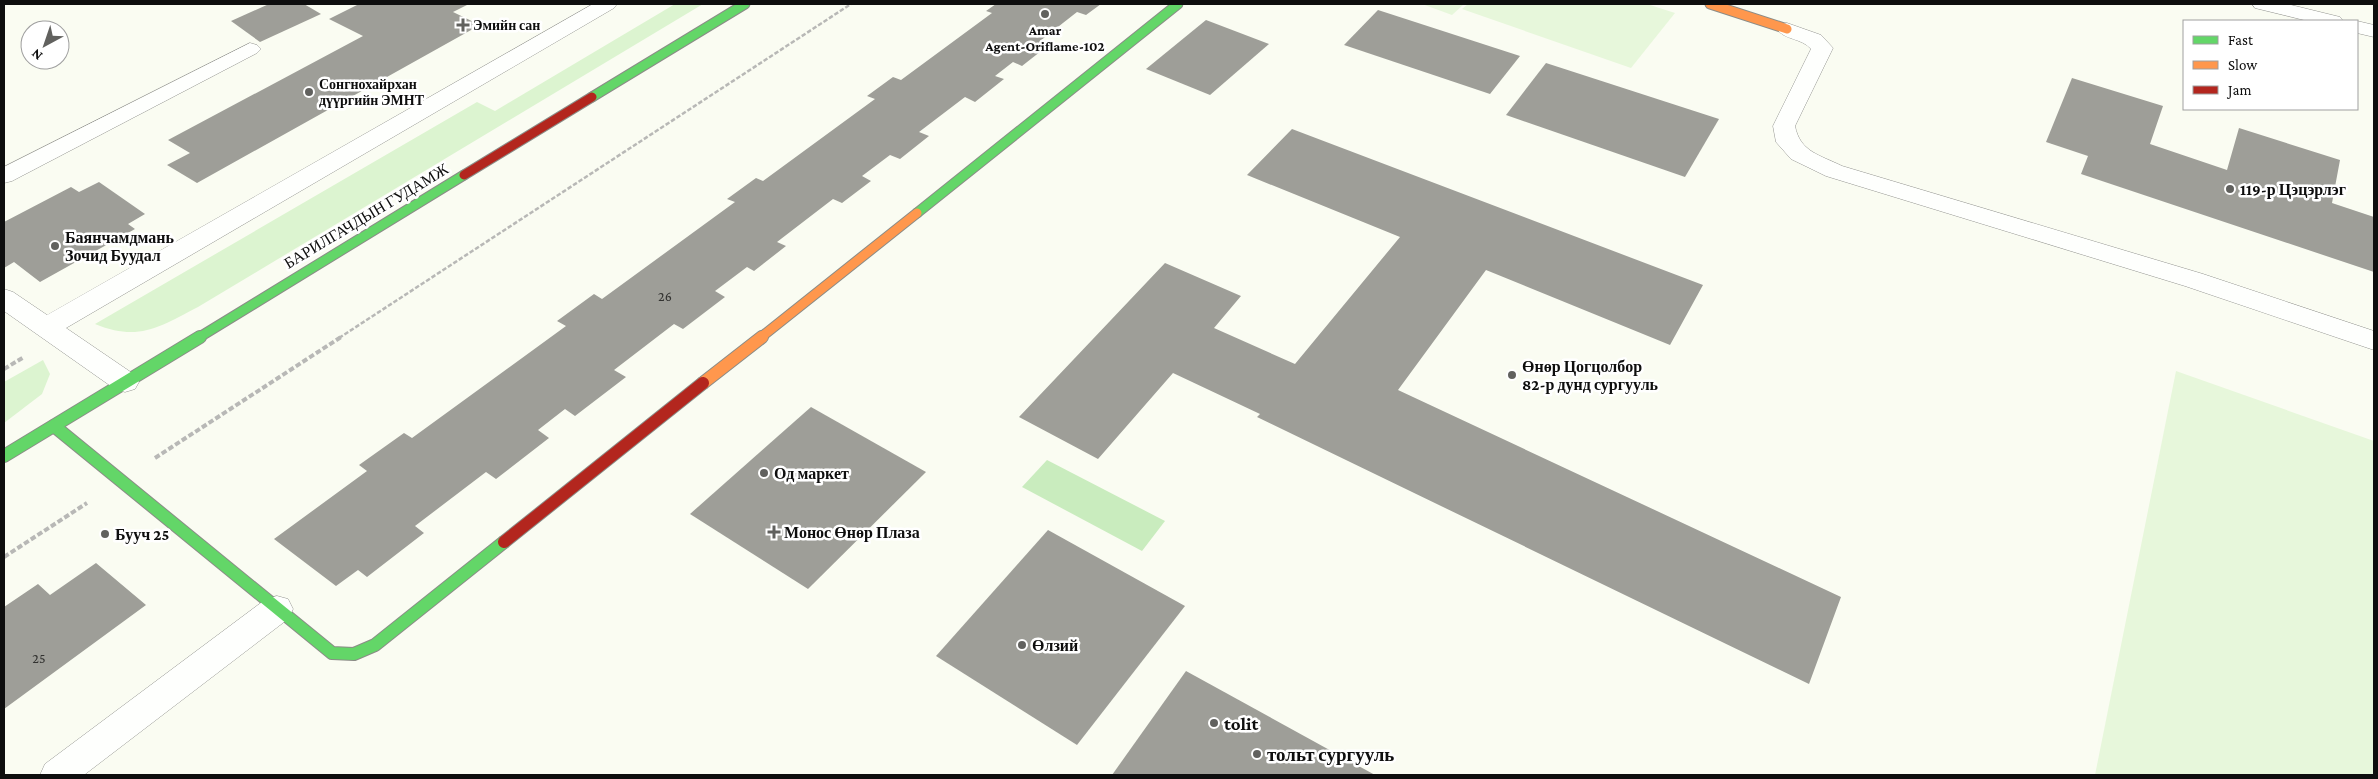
<svg xmlns="http://www.w3.org/2000/svg" width="2378" height="779" viewBox="0 0 2378 779" font-family="'Crimson Pro',serif">
	<rect width="100%" height="100%" fill="#fafcf2"/>
	<!-- green -->
	<g fill="#dcf4d0">
		<path d="M675,4H703L198,307C159,327 139,342 95,324L477,102L495,111Z"/>
		<path d="M43,360L50,374L42,394L4,423V382Z"/>
	</g>
	<!-- forest -->
	<path fill="#c9ecbe" d="M1047,460L1165,521L1142,551L1022,487Z"/>
	<!-- pitch -->
	<g fill="#e7f7db">
		<path d="M1422,4H1464L1452,15Z"/>
		<path d="M1468,4H1647L1675,13L1631,68L1462,9Z"/>
		<path d="M2176,371L2374,441V775H2095Z"/>
	</g>
	<!-- building -->
	<g fill="#9e9e98">
		<path d="M269,4H304L321,14L260,42L231,21Z"/>
		<path d="M359,4H469L453,12L480,25L197,183L167,165L190,153L168,140L363,36L329,19Z"/>
		<path d="M996,4H1101L1086,15L1077,12L1040,41L1050,44L1022,66L1013,62L995,76L1004,79L975,102L965,97L919,132L929,136L900,159L890,155L862,176L871,181L842,203L833,199L777,242L786,246L754,271L747,267L715,291L725,297L683,329L674,324L614,370L626,377L575,416L565,409L538,430L549,438L496,479L486,472L415,526L424,533L367,577L358,570L336,586L274,539L367,471L359,465L404,433L412,438L566,326L557,321L594,294L602,299L735,202L727,199L756,178L763,181L875,99L867,96L893,77L901,80L992,13L986,11Z"/>
		<path d="M1378,10L1520,56L1490,94L1344,45Z"/>
		<path d="M1206,20L1269,44L1210,95L1146,69Z"/>
		<path d="M1546,63L1719,119L1685,177L1506,115Z"/>
		<path d="M2072,78L2163,106L2150,144L2227,170L2239,128L2340,160L2332,203L2374,217V272L2081,174L2088,156L2046,142Z"/>
		<path d="M1292,129L1703,285L1670,345L1486,270L1398,390L1841,597L1809,684L1257,417L1260,414L1173,373L1098,459L1019,417L1165,263L1241,296L1214,328L1295,364L1400,237L1247,175Z"/>
		<path d="M99,182L145,214L128,224L135,229L40,282L14,262L4,268V222L71,187L79,192Z"/>
		<path d="M811,407L926,472L808,589L690,514Z"/>
		<path d="M1048,530L1185,606L1077,745L936,656Z"/>
		<path d="M96,563L146,605L4,709V607L38,584L50,595Z"/>
		<path d="M1186,671L1375,775H1112Z"/>
	</g>
	<g fill="none" stroke-linecap="round" stroke-linejoin="round">
		<!-- lane casing -->
		<g stroke="#949591" stroke-width="1">
			<g id="lane">
				<path d="M593,4H617L614,8L66,328L135,375L139,382L135,389L125,392L115,389L4,311V289L13,292L47,315Z"/>
				<path d="M2252,4H2287L2340,17L2343,21H2308L2255,8Z"/>
				<path d="M2355,21H2357L2374,25V37L2357,33Z"/>
				<path d="M1787,23L1821,35L1833,48L1795,126C1800,152 1820,155 1842,166L2203,274L2374,331V350L2185,286L1826,176L1791,159L1776,142L1773,126L1811,49C1802,38 1784,40 1777,29L1780,25Z"/>
				<path d="M250,43L257,45L261,49L257,53L12,181L4,183V167Z"/>
			</g>
		</g>
		<!-- street casing -->
		<g stroke="#949591" stroke-width="1">
			<path id="street" d="M277,596L288,599L293,609L288,619L84,775H40L45,764L266,599Z"/>
		</g>
		<!-- fast-far1 casing -->
		<g stroke="#8b8c87" stroke-width="11">
			<g id="fast-far1">
				<path d="M592,97L745,4"/>
				<path d="M917,213L1178,4"/>
				<path d="M198,338L464,175"/>
			</g>
		</g>
		<!-- fast casing -->
		<g stroke="#8b8c87" stroke-width="14">
			<g id="fast">
				<path d="M54,426L332,653L354,654L375,645L504,542"/>
				<path d="M4,456L200,337"/>
			</g>
		</g>
		<!-- slow-far1 casing -->
		<g stroke="#8b8c87" stroke-width="11">
			<g id="slow-far1">
				<path d="M1710,4L1787,29"/>
				<path d="M760,338L917,213"/>
			</g>
		</g>
		<!-- slow casing -->
		<g stroke="#8b8c87" stroke-width="14">
			<path id="slow" d="M703,383L762,337"/>
		</g>
		<!-- jam-far1 casing -->
		<g stroke="#8b8c87" stroke-width="11">
			<path id="jam-far1" d="M464,175L592,97"/>
		</g>
		<!-- jam casing -->
		<g stroke="#8b8c87" stroke-width="14">
			<path id="jam" d="M504,542L703,383"/>
		</g>
		<!-- path-far1 -->
		<path stroke="#b8b8b6" stroke-width="2.5" stroke-dasharray="4.5 2" stroke-linecap="butt" d="M339,338L851,4"/>
		<!-- path -->
		<g stroke="#b8b8b6" stroke-width="4" stroke-dasharray="5.5 2.5" stroke-linecap="butt">
			<path d="M4,369L24,357"/>
			<path d="M155,458L341,337"/>
			<path d="M4,557L87,503"/>
		</g>
		<!-- lane -->
		<use href="#lane" fill="#fefffd" fill-rule="evenodd"/>
		<!-- street -->
		<use href="#street" fill="#fefffd" fill-rule="evenodd"/>
		<!-- fast-far1 -->
		<use href="#fast-far1" stroke="#63d668" stroke-width="9"/>
		<!-- fast -->
		<use href="#fast" stroke="#63d668" stroke-width="12"/>
		<!-- slow-far1 -->
		<use href="#slow-far1" stroke="#ff974d" stroke-width="9"/>
		<!-- slow -->
		<use href="#slow" stroke="#ff974d" stroke-width="12"/>
		<!-- jam-far1 -->
		<use href="#jam-far1" stroke="#b3261e" stroke-width="9"/>
		<!-- jam -->
		<use href="#jam" stroke="#b3261e" stroke-width="12"/>
	</g>
	<!-- markers -->
	<g fill="#61615e" stroke="#fff" stroke-width="2">
		<circle cx="1045" cy="14" r="5"/>
		<path d="M460.5 17.5h5v5h5v5h-5v5h-5v-5h-5v-5h5z"/>
		<circle cx="309" cy="92" r="5"/>
		<circle cx="2230" cy="189" r="5"/>
		<circle cx="55" cy="246" r="5"/>
		<circle cx="1512" cy="375" r="5"/>
		<circle cx="764" cy="473" r="5"/>
		<path d="M771.5 524.5h5v5h5v5h-5v5h-5v-5h-5v-5h5z"/>
		<circle cx="105" cy="534" r="5"/>
		<circle cx="1022" cy="645" r="5"/>
		<circle cx="1214" cy="723" r="5"/>
		<circle cx="1257" cy="754" r="5"/>
	</g>
	<g text-anchor="middle" dominant-baseline="central" stroke-width="5" stroke-linejoin="round" paint-order="stroke">
		<!-- far-poi labels -->
		<g font-size="14" font-weight="bold" fill="#0e0e0e" stroke="#fff" text-anchor="start">
			<text x="473" y="25">Эмийн сан</text>
			<text x="1045" y="30" text-anchor="middle">Amar<tspan x="1045" dy="16">Agent-Oriflame-102</tspan></text>
			<text x="319" y="84">Сонгнохайрхан<tspan x="319" dy="16">дүүргийн ЭМНТ</tspan></text>
		</g>
		<!-- number labels -->
		<g font-size="14" fill="#323230">
			<text x="665" y="296">26</text>
			<text x="39" y="658">25</text>
		</g>
		<!-- poi labels -->
		<g font-size="16" font-weight="bold" fill="#0e0e0e" stroke="#fff" text-anchor="start">
			<text x="2240" y="189">119-р Цэцэрлэг</text>
			<text x="65" y="237">Баянчамдмань<tspan x="65" dy="18">Зочид Буудал</tspan></text>
			<text x="1522" y="366">Өнөр Цогцолбор<tspan x="1522" dy="18">82-р дунд сургууль</tspan></text>
			<text x="774" y="473">Од маркет</text>
			<text x="784" y="532">Монос Өнөр Плаза</text>
			<text x="115" y="534">Бууч 25</text>
			<text x="1032" y="645">Өлзий</text>
		</g>
		<!-- street labels -->
		<g font-size="16" fill="#0e0e0e" stroke="#fff">
			<text transform="translate(366 216) rotate(-31)">БАРИЛГАЧДЫН ГУДАМЖ</text>
		</g>
		<!-- near-poi labels -->
		<g font-size="19" font-weight="bold" fill="#0e0e0e" stroke="#fff" text-anchor="start">
			<text x="1224" y="723">tolit</text>
			<text x="1267" y="754">тольт сургууль</text>
		</g>
	</g>
	<!-- border -->
	<rect width="2378" height="779" fill="none" stroke="#0e0e0e" stroke-width="10"/>
	<!-- legend -->
	<rect x="2183" y="20" width="175" height="90" fill="#ffffff" stroke="#9f9f9f"/>
	<rect x="2193" y="36" width="25" height="8" fill="#63d668" stroke="#9f9f9f"/>
	<text x="2228" y="45" font-size="15" fill="#0e0e0e">Fast</text>
	<rect x="2193" y="61" width="25" height="8" fill="#ff974d" stroke="#9f9f9f"/>
	<text x="2228" y="70" font-size="15" fill="#0e0e0e">Slow</text>
	<rect x="2193" y="86" width="25" height="8" fill="#b3261e" stroke="#9f9f9f"/>
	<text x="2228" y="95" font-size="15" fill="#0e0e0e">Jam</text>
	<!-- north arrow -->
	<g transform="translate(45 45) rotate(220)"><circle r="24" fill="#ffffff" stroke="#9f9f9f"/>
	<path d="M0-4L9 19L0 12L-9 19Z" fill="#61615e"/>
	<text y="-8" font-size="14" font-weight="bold" text-anchor="middle" fill="#0e0e0e">N</text>
	</g>
</svg>
